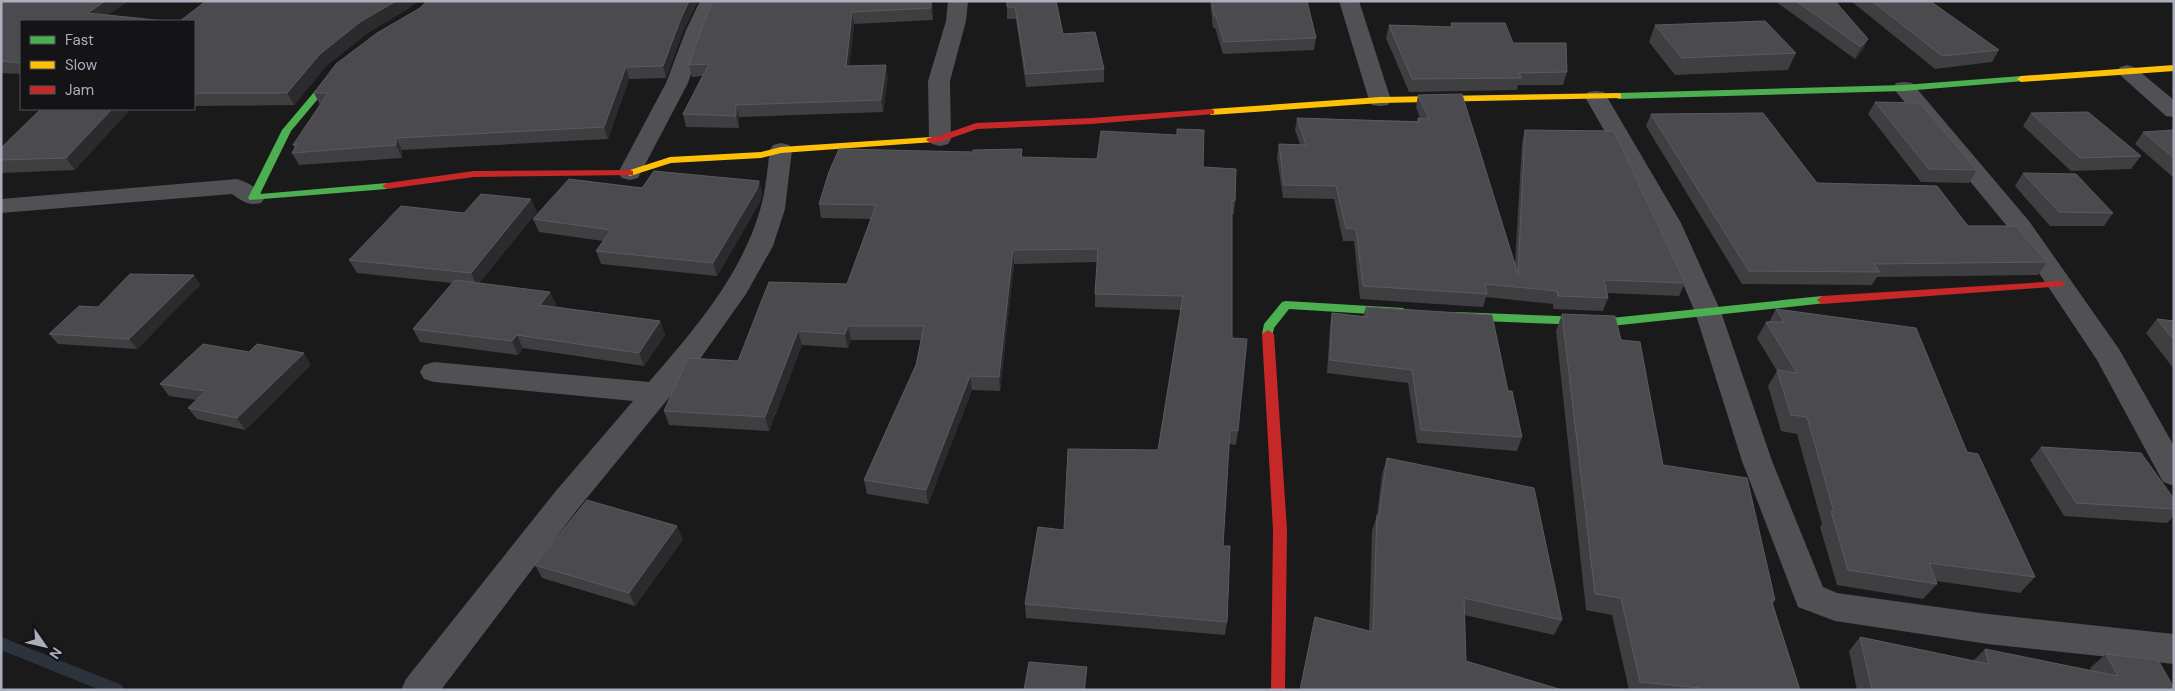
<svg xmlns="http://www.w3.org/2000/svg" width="2175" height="691" viewBox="0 0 2175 691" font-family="'DM Sans',sans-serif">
	<rect width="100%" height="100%" fill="#1a1a1b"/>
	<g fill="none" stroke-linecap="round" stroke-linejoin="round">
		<!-- stream -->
		<path fill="#2c333d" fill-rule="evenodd" d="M1,637L122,685L124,690H100L1,650Z"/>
		<!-- street -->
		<g fill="#505055" fill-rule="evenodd">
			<path d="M700,1H719L706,30L688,83L638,178L630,180L622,178L618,173L666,83L686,30Z"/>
			<path d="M948,1H968L966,21L950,81L951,139L948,144L940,146L932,144L929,139L928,81L946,21Z"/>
			<path d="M1339,1H1359L1391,100L1388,105L1380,106L1372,105L1369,100Z"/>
			<path d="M2127,65L2134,67L2174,100V117L2166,116L2120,75L2117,71L2120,67Z"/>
			<path d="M1904,82L1912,83L2029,221L2119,349L2174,446V486L2163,482L2097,360L2011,231L1893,88L1896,83Z"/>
			<path d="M1596,91L1604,92L1607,97L1681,223L1721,312L1772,461L1823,587L1837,593L1988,614L2174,634V664L1988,644L1835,621L1798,607L1742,461L1695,312L1657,223L1585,97L1588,92Z"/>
			<path d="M781,143L789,145L792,150L785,209L773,246L746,294L695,366L577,510L441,690H401L406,679L555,492L633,401L434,382L424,379L420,372L424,365L434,362L649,382C693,331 741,276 760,210C766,191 767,170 770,150L773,145Z"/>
			<path d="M237,179C248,182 259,189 265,198L261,203C248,206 242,201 232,194L1,213V199Z"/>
		</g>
		<!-- fast -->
		<g fill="#4caf50" fill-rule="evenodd">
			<path d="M340,64L344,67L343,69L291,131L260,194L387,183L392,186L387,189L250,200L248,198L282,130L337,65Z"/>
			<path d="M2021,76L2025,79L2024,81L1904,91L1618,99L1614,96L1618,93L1904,85Z"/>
			<path d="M1822,296L1826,297L1827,300L1826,303L1611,326L1456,320L1451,316L1456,312L1611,318Z"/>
			<path d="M1286,301L1403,308L1408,312L1403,316L1289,309L1274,328L1272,337H1264L1262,334L1264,324L1282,302Z"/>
		</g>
		<!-- slow -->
		<g fill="#ffc107" fill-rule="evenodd">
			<path d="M2174,65V71L2021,82L2017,79L2021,76Z"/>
			<path d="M1618,93L1621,94V98L1380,103L1211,115L1207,112L1211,109L1380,97Z"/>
			<path d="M931,137L936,140L934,142L781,153L761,158L671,163L630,176L625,173L627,171L670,157L761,152L781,147Z"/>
		</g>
		<!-- jam -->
		<g fill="#c62828" fill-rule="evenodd">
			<path d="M1211,109L1214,110V114L1091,124L977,129L940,142L931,143L926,140L928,138L939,136L976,123L1091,118Z"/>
			<path d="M630,170L633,171V175L474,177L387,189L382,186L387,183L474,171Z"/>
			<path d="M2060,281L2065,284L2064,286L1822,304L1817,300L1822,296Z"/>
			<path d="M1268,330L1274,334L1287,530L1285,690H1271L1273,530L1262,334Z"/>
		</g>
	</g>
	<!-- wall -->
	<g fill="#3f3f42">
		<path d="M1,1L109,15L21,21V74L1,73Z"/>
		<path d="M206,1H418L409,8L366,34L326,66L294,105L194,106V21Z"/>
		<path d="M427,1H698L684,29L666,78L629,79L608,139L402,150V158L299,165L292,153L295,148L293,145L320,105L314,93L420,8Z"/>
		<path d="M713,1H932L933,20L854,24L849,66L888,77L883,112L739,117V128L686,127L683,114L702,76L692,77L689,65Z"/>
		<path d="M1007,1L1104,69V82L1026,87L1016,19H1007Z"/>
		<path d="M1210,1H1307L1316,38L1314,50L1223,54L1215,28H1213Z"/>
		<path d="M1775,1H1835L1868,39L1862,51L1855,59Z"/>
		<path d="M1851,1H1930L1999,50L1992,62L1935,69Z"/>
		<path d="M1451,23L1513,43L1567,72L1563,85H1518L1517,90L1409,92L1386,38L1389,25L1450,27Z"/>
		<path d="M1655,25L1796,53L1788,70L1675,75L1649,42Z"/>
		<path d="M1418,95L1515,264L1522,143L1525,130L1685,283L1679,296L1607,293L1608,298L1603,311L1553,309V304L1486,297L1483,307L1360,299L1354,241H1343L1334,199L1283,198L1277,157L1279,144L1300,145L1295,130L1297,118L1417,121L1418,118H1420L1416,107Z"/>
		<path d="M1875,102L1977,170L1969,183L1921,182L1868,114Z"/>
		<path d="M41,109L75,170L1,173V148Z"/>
		<path d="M2031,113L2141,156L2131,169L2071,171L2023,126Z"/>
		<path d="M1651,114L1817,183L1968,226L2047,262L2038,275L1877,277L1872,285L1742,284L1646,126Z"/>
		<path d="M2174,130V178L2135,144L2143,132Z"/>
		<path d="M1022,149V157L1203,167L1235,201L1234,214H1232V338L1238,431L1236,445L1229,444L1223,546L1227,622L1225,635L1026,618L1025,604L1064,530L1158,450L1181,310L1095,307V294L1097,262L1014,264L1000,391L972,390L928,504L867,494L864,480L916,365L921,340H851L848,348L802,345L769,431L669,425L664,411L738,361L847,284L871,219L821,218L819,204L973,152Z"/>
		<path d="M2023,173L2113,213L2104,226H2050L2015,186Z"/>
		<path d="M759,181L762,194L760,202L717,276L601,264L596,251L603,241L539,232L533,219L642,188Z"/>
		<path d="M537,212L479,283L550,292L556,305L555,307L660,321L665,335L644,366L523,348L518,355L420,342L413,329L452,283L357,273L349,260L464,213Z"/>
		<path d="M194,275L200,285L137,349L58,344L49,334L98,307Z"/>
		<path d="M1366,307L1508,391L1522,437L1517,451L1417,443L1408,383L1327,373L1330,326L1332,313L1363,317Z"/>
		<path d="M1776,309L1967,452L2035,577L2020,593L1936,581L1937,584L1923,599L1837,585L1820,527L1822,524L1797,434L1781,431L1768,386L1777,371L1757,338L1766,322H1769Z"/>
		<path d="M1562,314L1621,340L1663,465L1775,600L1773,604L1800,690H1629L1612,615L1586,610L1556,331Z"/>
		<path d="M2157,319L2174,321V369L2146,333Z"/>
		<path d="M311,365L245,430L197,419L188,408L197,400L169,396L160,384Z"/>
		<path d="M2041,447L2174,499V516L2167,523L2064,516L2030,460Z"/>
		<path d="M1387,458L1562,620L1554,635L1464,615L1466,661L1562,690H1300L1315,617L1369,631L1372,531L1377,515L1382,474Z"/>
		<path d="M683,539L635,606L542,578L535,565Z"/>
		<path d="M1860,637L1973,661L1985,649L2092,671L2090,668L2106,654L2174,690H1857L1849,651Z"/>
	</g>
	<!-- shaded-wall -->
	<g fill="#2b2b2d">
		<path d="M105,1H129L100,21L88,13Z"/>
		<path d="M396,1H418L409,8L366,34L326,66L294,105L287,93L320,54L360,22Z"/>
		<path d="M689,1H698L684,29L666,78L663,66L681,18Z"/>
		<path d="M931,1H932L933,20L931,8Z"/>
		<path d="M852,12L854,24L848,78L846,66Z"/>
		<path d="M1868,39L1862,51L1855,59L1861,47Z"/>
		<path d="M886,65L888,77L883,112L881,100Z"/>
		<path d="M626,67L629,79L608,139L604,127Z"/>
		<path d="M736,105L739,117V128L736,116Z"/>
		<path d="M112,109H131L75,170L66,158Z"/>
		<path d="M396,138L402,150V158L396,145Z"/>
		<path d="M759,181L762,194L760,202L717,276L713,263Z"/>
		<path d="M531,199L537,212L477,286L471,273Z"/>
		<path d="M1013,250L1014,264L1000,391L999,377Z"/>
		<path d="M194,275L200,285L137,349L129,339Z"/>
		<path d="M550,292L556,305L546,318L540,305Z"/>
		<path d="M660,321L665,335L644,366L639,353Z"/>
		<path d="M848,326L851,340L848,348L845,334Z"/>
		<path d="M798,331L802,345L769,431L765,417Z"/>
		<path d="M517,335L523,348L518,355L512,341Z"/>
		<path d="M304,353L311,365L245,430L237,418Z"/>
		<path d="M970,376L972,390L928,504L926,490Z"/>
		<path d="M677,526L683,539L635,606L629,593Z"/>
		<path d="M1087,667L1086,690H1084Z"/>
	</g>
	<!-- building -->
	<g fill="#4b4b4f" stroke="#5a5b60">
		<path d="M1,1H105L88,13L165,21H21V63L1,61Z"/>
		<path d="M206,1H396L360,22L320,54L287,93H194V21H180Z"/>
		<path d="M427,1H689L681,18L663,66L626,67L604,127L396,138V145L292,153L297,144L293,145L328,93H314L336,64L377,33L420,8Z"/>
		<path d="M713,1H931V8L852,12L846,66L886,65L881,100L736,105V116L683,114L709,64L689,65L705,19Z"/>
		<path d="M1007,1H1056L1063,34L1095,32L1104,69L1026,74L1015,7H1007Z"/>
		<path d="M1212,1H1307L1316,38L1224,42L1216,16H1214Z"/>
		<path d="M1796,1H1835L1868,39L1861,47Z"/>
		<path d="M1872,1H1930L1999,50L1942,56Z"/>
		<path d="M1765,21L1796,53L1682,58L1655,25Z"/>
		<path d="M1451,23H1505L1513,43H1566L1567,72L1519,73L1521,78L1412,79L1389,25L1453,27Z"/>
		<path d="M1462,94L1518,274L1525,130L1614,131L1685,283L1604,280L1608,298L1558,296L1557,291L1485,284L1487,294L1363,286L1356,229L1346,228L1336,186L1284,185L1279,144L1306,145L1297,118L1419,122L1418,118L1429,119L1418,95Z"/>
		<path d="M1875,102L1920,103L1977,170L1929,169Z"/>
		<path d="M41,109H112L66,158L1,160V148Z"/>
		<path d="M2088,112L2141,156L2080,158L2031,113Z"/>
		<path d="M1763,113L1817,183L1937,186L1968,226H2016L2047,262L1874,264L1880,272L1749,271L1651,114Z"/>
		<path d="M1177,129L1204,130L1203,167L1236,169L1235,201H1232V338L1247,339L1238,431L1230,430L1223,546H1230L1227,622L1025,604L1038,527L1064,530L1068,449L1158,450L1183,296L1095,294L1098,249L1013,250L999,377L970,376L926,490L864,480L916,365L924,326H848L845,334L798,331L765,417L664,411L688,358L738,361L769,282L847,284L876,205L819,204L829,172L839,149L973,152V150L1022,149L1021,157L1097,159L1101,131L1177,135Z"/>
		<path d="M2174,130V158L2143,132Z"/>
		<path d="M654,171L759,181L757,189L713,263L596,251L611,230L533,219L569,179L642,188Z"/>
		<path d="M2023,173L2076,174L2113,213L2059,212Z"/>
		<path d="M481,194L531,199L471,273L349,260L401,206L464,213Z"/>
		<path d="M130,274L194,275L129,339L49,334L79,306L98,307Z"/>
		<path d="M455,280L550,292L540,305L660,321L639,353L517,335L512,341L413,329Z"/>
		<path d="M1366,307L1492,315L1508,391H1512L1522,437L1421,430L1412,370L1330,360L1332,313L1367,317Z"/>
		<path d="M1776,309L1916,328L1967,452L1978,454L2035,577L1929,563L1937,584L1848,570L1831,511L1834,512L1807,417L1791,415L1777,370L1797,373L1766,322H1784Z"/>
		<path d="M1562,314L1615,316L1621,340L1640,342L1663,465L1747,478L1775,600H1771L1800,690H1701L1700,688L1640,682L1621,598L1595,594Z"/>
		<path d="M2157,319L2174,321V340Z"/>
		<path d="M203,344L249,352L257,344L304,353L237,418L188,408L206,391L160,384Z"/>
		<path d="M2041,447L2141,453L2174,499V509L2076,503Z"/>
		<path d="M1387,458L1534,488L1562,620L1464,598L1466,661L1562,690H1300L1315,617L1373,632L1377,515L1379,516Z"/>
		<path d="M587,500L677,526L629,593L535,565Z"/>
		<path d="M1860,637L1989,664L1985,649L2118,676L2106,654L2158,660L2174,688V690H1872Z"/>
		<path d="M1029,662L1087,667L1084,690H1024Z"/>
	</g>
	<!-- border -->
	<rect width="2175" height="691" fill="none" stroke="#abaebb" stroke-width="5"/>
	<!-- legend -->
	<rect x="20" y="20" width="175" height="90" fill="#141417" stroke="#505259"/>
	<rect x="30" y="36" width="25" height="8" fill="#4caf50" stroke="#505259"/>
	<text x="65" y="45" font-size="15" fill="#abaebb">Fast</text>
	<rect x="30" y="61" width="25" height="8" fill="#ffc107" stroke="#505259"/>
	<text x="65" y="70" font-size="15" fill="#abaebb">Slow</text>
	<rect x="30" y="86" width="25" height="8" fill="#c62828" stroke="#505259"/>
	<text x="65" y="95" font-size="15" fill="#abaebb">Jam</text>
	<!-- north arrow -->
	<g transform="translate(45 646) rotate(124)" stroke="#141417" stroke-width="4" paint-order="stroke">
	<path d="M0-4L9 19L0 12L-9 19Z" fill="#abaebb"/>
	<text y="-8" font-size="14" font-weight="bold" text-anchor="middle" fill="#abaebb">N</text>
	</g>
</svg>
